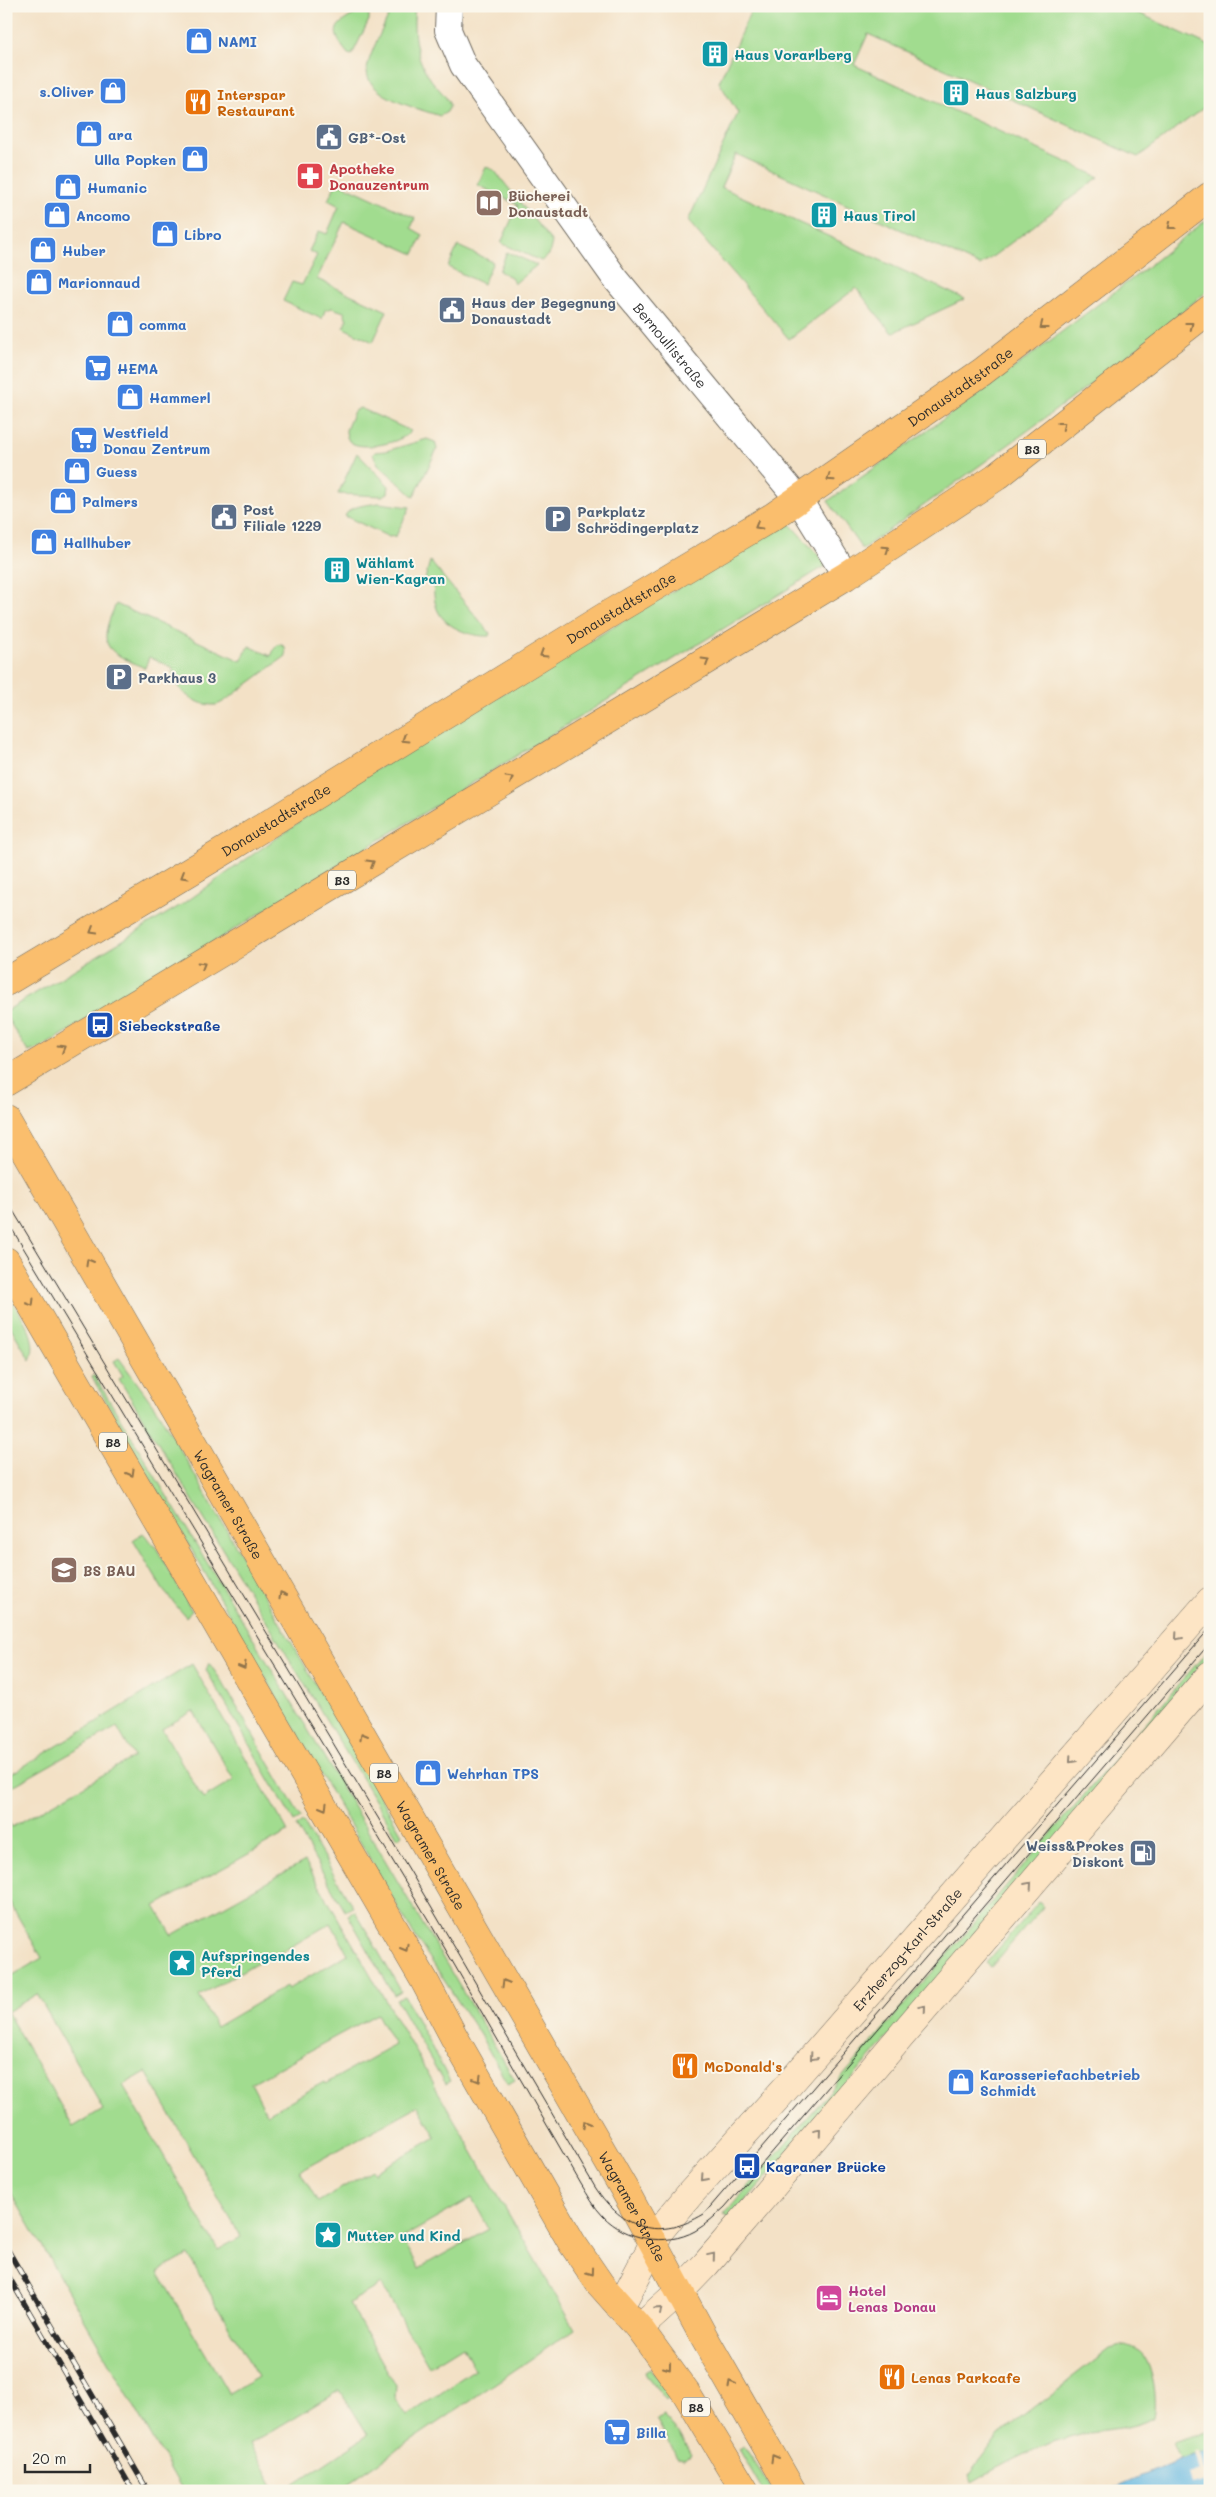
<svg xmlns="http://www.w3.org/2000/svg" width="1216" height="2497" viewBox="0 0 1216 2497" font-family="Mali,sans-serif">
	<rect width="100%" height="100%" fill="#fbf7ec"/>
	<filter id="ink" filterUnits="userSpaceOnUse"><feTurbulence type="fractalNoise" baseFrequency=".02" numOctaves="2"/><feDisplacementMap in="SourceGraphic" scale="10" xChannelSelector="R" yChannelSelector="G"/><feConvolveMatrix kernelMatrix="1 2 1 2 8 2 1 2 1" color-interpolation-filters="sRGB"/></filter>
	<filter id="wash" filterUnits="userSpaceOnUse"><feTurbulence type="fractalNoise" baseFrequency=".0096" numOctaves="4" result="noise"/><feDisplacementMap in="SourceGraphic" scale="20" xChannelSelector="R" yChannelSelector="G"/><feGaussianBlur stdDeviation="1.12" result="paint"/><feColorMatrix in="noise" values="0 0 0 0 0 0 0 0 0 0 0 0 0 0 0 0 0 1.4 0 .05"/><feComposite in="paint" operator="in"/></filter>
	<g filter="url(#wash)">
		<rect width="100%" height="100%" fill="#f3e1c6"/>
		<!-- green -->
		<g fill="#a1dc8f" stroke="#66845d" fill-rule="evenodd">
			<path d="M393,6H415C412,32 415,59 432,81C438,89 447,96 450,106L447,112L440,116C420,109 367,97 367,71C367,57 387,21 393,6Z"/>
			<path d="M753,6H1123L1210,46V103L1138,157L868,34L854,65L1099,177L980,266L736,154L721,187L965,299L892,333L856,288L789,339L688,221L738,113L719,82Z"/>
			<path d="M360,11L369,14V20L352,55L348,54C327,28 336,25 360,11Z"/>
			<path d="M486,167L494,170L552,242L549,255L541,261L501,243L518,205L478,185Z"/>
			<path d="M337,182L415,218L411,228L423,235L414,254L344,222L317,279L387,311L373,342L344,328L347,320L344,312L332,308L325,310L322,319L283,301L292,282L302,285L317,255L309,251L319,231L327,234L339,206L328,200Z"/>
			<path d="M1210,217V289C1099,382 980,466 862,549L828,501L990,386L1137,275Z"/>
			<path d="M458,246L493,262L483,284L448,267Z"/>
			<path d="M507,252L537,265L514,284L511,277L499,271Z"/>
			<path d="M360,408L411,431C403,443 359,452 349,441C347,438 346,434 346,430L354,411Z"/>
			<path d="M427,439L435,442L437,449L414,497L378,464L373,454L375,452L386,451Z"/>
			<path d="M357,453L389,486L388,493L382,496L338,494Z"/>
			<path d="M379,503L410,507L396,536L389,537L345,516C350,505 368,505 379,503Z"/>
			<path d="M788,522L827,565L41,1048L28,1052L6,1016V1011L186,902L355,782Z"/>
			<path d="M430,561L490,633L489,636C472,637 446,628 438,611C434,603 434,593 433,584L424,583Z"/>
			<path d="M116,604L241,661L249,646L271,656L276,646L280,644L285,647L286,656L226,700C223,702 218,705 215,705C194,706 172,688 173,668L149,657L145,668C106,651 96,647 116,604Z"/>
			<path d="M6,1292C17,1311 41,1337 30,1360L6,1319Z"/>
			<path d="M119,1358L159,1413L402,1834L398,1838L119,1379L123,1376L114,1361Z"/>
			<path d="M94,1375L304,1723L515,2080L508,2084L480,2035L408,1925L92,1377Z"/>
			<path d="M143,1533L157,1549L192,1611L186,1617L163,1590L133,1540Z"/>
			<path d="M1210,1648V1667L730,2219L724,2215Z"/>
			<path d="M209,1663L223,1683L301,1818L294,1822L206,1670Z"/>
			<path d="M192,1664L288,1832L155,1906L172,1935L305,1861L575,2329L337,2491H284L368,2435L340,2390L250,2444L276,2491H183L6,2184V1965L13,1975L42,1958L6,1896V1818L12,1827L134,1757L117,1727L6,1790V1777ZM193,1711L234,1780L203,1799L162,1729ZM331,1923L348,1954L288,1989L286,1986L216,2027L199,1996L268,1956L270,1959ZM37,1994L103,2109L73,2127L7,2012ZM377,2014L394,2045L325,2084L324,2082L267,2114L251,2083ZM146,2072L241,2237L218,2250L123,2085ZM418,2106L436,2137L374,2173L372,2170L318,2202L300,2171ZM472,2198L489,2229L419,2268L402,2238ZM188,2255L258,2377L229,2394L158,2272ZM381,2284L429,2367L463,2346L475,2370L407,2416L395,2397L396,2386L349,2303Z"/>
			<path d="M303,1822L353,1907L345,1911L296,1826Z"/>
			<path d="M1039,1902L1043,1907L991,1967L986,1963Z"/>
			<path d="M355,1911L401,1991L394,1995L348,1915Z"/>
			<path d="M404,1996L450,2081L445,2084L396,1999Z"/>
			<path d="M1125,2345C1131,2347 1139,2350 1143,2355C1153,2368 1158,2401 1154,2417C1133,2430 1108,2428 1084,2433C1042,2443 1009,2461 972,2482L969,2475L1000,2434L1110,2349Z"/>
			<path d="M650,2368L671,2396L666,2400L646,2375L645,2371Z"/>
			<path d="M663,2415L679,2433L691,2454L684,2458L677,2457L656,2419Z"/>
			<path d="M1210,2431V2451L1180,2459L1173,2443Z"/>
			<path d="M744,2446L773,2491H763L739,2449Z"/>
		</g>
		<!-- water -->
		<path fill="#65b8e1" stroke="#487286" d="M1210,2451V2491H1107L1180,2459Z"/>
		<!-- pier -->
		<path fill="#f3e1c6" d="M1200,2451L1205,2469L1210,2468V2480L1191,2485L1188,2474L1200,2470L1195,2452Z"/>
	</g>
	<g filter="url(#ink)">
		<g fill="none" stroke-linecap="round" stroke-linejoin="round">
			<!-- tertiary casing -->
			<g stroke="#716b61" stroke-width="28">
				<g id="tertiary">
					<path id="s1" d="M449,6L448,30L463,65L615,278L799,500L846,576"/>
				</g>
			</g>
			<!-- secondary casing -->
			<g stroke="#716b61" stroke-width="29">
				<g id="secondary">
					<path id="s2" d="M620,2307L661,2229L690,2194L784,2090L1210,1601"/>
					<path d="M639,2328L679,2292L706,2264L1210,1675"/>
				</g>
			</g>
			<!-- primary casing -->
			<g stroke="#716b61" stroke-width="29">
				<g id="primary">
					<path id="s3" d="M6,982L226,850L609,614L774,516L982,372L1210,196"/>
					<path d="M6,1082L846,576L996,477L1210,309"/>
					<path id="s4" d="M6,1118L624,2189L705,2339L792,2491"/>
					<path d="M6,1261L424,1980L454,2037L572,2243L600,2284L639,2328L686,2393L745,2491"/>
				</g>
			</g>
			<!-- tertiary -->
			<use href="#tertiary" stroke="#fff" stroke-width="26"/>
			<!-- secondary -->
			<use href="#secondary" stroke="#fde5c5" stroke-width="28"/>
			<!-- primary -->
			<use href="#primary" stroke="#fabe6d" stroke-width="28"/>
			<!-- tram -->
			<g stroke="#2b2b2b" stroke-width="1">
				<path d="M6,1199L410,1871L595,2187C623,2230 659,2241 704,2214L1210,1628"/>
				<path d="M6,1219L429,1921L581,2184C588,2195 594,2207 603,2216C626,2240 666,2247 695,2231C707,2224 716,2215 725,2207L1210,1643"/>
			</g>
			<!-- rail casing -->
			<g stroke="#2b2b2b" stroke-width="5.5">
				<g id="rail">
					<path d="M6,2247L148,2491"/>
					<path d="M6,2272L133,2491"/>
				</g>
			</g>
			<!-- rail -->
			<use href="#rail" stroke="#fbf7ec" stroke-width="4" stroke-dasharray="11" stroke-linecap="butt"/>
		</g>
		<!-- one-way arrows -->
		<defs><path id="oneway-chevron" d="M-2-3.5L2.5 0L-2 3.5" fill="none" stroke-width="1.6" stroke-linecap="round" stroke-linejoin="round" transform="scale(1.25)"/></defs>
		<g stroke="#92744c">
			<use href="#oneway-chevron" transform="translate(1171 226) rotate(142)"/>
			<use href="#oneway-chevron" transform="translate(1190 325) rotate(-38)"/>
			<use href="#oneway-chevron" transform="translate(1043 326) rotate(142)"/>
			<use href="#oneway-chevron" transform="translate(1062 425) rotate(-38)"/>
			<use href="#oneway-chevron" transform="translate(830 478) rotate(145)"/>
			<use href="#oneway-chevron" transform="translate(758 526) rotate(150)"/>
			<use href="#oneway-chevron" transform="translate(886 549) rotate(-34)"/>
			<use href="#oneway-chevron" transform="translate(543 654) rotate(148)"/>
			<use href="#oneway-chevron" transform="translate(706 661) rotate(-31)"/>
			<use href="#oneway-chevron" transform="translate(405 739) rotate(148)"/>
			<use href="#oneway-chevron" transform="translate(510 779) rotate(-31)"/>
			<use href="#oneway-chevron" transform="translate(371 863) rotate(-31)"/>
			<use href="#oneway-chevron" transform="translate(184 876) rotate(149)"/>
			<use href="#oneway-chevron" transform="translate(93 931) rotate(149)"/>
			<use href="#oneway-chevron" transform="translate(202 965) rotate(-31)"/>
			<use href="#oneway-chevron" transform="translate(62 1048) rotate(-31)"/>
			<use href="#oneway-chevron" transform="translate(89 1262) rotate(-120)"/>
			<use href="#oneway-chevron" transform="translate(31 1303) rotate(59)"/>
			<use href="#oneway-chevron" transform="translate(131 1473) rotate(60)"/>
			<use href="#oneway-chevron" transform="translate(282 1595) rotate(-120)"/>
			<use href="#oneway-chevron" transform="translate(243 1666) rotate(60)"/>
			<use href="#oneway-chevron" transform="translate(363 1736) rotate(-120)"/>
			<use href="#oneway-chevron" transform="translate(324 1807) rotate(60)"/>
			<use href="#oneway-chevron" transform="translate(405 1948) rotate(60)"/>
			<use href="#oneway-chevron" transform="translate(505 1983) rotate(-120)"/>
			<use href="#oneway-chevron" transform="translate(478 2079) rotate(60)"/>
			<use href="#oneway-chevron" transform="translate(586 2124) rotate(-120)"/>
			<use href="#oneway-chevron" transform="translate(591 2272) rotate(54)"/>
			<use href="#oneway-chevron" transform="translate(668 2367) rotate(54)"/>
			<use href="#oneway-chevron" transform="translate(731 2384) rotate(-120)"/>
			<use href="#oneway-chevron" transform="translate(774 2458) rotate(-120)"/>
		</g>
		<g stroke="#948878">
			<use href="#oneway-chevron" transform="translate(1178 1637) rotate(131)"/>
			<use href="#oneway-chevron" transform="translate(1072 1760) rotate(131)"/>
			<use href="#oneway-chevron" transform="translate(1029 1885) rotate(-49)"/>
			<use href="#oneway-chevron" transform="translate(923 2008) rotate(-50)"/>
			<use href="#oneway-chevron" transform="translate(813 2057) rotate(131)"/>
			<use href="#oneway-chevron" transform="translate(818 2132) rotate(-50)"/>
			<use href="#oneway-chevron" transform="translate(704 2178) rotate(132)"/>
			<use href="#oneway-chevron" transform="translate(712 2256) rotate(-50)"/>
			<use href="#oneway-chevron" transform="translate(659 2310) rotate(-42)"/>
		</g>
	</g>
	<!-- icons -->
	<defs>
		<g id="shop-square" transform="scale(1.4375)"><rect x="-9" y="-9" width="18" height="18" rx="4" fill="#3f7fe0" stroke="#fbf7ec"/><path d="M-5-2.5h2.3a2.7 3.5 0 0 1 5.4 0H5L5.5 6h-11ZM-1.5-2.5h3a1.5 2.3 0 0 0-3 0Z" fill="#fff"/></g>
		<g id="building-square" transform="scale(1.4375)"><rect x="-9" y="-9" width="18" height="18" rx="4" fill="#0f9aa8" stroke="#fbf7ec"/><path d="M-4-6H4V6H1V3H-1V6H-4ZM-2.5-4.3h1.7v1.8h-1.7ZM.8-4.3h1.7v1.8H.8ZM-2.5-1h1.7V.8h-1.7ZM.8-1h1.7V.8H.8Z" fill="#fff"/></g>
		<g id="restaurant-square" transform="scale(1.4375)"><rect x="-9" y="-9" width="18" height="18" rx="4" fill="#e8710a" stroke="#fbf7ec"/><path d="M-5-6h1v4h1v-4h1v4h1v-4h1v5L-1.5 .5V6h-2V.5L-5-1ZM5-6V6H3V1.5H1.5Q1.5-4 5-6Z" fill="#fff"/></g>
		<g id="civic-square" transform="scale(1.4375)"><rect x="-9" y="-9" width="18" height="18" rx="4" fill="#5c6f8a" stroke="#fbf7ec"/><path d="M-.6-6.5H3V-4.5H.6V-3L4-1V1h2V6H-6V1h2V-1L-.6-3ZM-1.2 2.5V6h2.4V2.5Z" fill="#fff"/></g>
		<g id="pharmacy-square" transform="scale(1.4375)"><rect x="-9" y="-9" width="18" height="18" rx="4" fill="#e0444e" stroke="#fbf7ec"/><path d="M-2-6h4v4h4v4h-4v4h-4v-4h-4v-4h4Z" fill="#fff"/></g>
		<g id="library-square" transform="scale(1.4375)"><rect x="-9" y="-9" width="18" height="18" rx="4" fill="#8d6e63" stroke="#fbf7ec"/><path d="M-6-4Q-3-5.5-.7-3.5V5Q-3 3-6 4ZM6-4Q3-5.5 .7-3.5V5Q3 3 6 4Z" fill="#fff"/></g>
		<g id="supermarket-square" transform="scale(1.4375)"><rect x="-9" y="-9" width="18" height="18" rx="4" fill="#3f7fe0" stroke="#fbf7ec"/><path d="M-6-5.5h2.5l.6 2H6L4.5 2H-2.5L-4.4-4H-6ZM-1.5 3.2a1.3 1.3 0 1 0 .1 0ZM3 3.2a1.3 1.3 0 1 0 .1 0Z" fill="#fff"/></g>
		<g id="parking-square" transform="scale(1.4375)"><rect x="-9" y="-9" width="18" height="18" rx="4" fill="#5c6f8a" stroke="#fbf7ec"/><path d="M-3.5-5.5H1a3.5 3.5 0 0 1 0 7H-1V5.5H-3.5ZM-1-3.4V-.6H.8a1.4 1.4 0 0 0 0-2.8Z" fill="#fff"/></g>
		<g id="bus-square" transform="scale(1.4375)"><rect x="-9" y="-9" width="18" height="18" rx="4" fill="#1a4fb4" stroke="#fbf7ec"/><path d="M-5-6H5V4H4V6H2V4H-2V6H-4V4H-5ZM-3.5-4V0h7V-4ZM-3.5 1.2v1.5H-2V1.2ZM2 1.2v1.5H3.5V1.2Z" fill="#fff"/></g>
		<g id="school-square" transform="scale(1.4375)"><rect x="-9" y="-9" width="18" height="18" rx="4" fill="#8d6e63" stroke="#fbf7ec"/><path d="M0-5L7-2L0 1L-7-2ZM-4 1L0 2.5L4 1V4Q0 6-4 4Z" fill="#fff"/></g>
		<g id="fuel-square" transform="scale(1.4375)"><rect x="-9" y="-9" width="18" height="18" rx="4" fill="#5c6f8a" stroke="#fbf7ec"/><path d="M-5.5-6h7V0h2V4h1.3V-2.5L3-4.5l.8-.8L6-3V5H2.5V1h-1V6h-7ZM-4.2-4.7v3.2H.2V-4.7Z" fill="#fff"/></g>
		<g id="sight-square" transform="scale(1.4375)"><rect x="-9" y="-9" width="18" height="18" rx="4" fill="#0f9aa8" stroke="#fbf7ec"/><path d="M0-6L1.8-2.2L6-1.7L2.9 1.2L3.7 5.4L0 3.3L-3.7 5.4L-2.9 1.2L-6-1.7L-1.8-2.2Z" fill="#fff"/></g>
		<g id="hotel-square" transform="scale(1.4375)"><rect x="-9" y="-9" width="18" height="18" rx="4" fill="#d1479c" stroke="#fbf7ec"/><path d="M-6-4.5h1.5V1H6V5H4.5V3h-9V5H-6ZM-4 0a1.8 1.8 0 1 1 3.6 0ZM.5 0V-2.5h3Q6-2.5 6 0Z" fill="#fff"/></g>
	</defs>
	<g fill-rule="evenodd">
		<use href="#shop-square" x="199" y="41"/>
		<use href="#building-square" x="715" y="54"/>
		<use href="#shop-square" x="113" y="91"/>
		<use href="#building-square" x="956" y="93"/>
		<use href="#restaurant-square" x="198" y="102"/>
		<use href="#shop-square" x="89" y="134"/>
		<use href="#civic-square" x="329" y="137"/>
		<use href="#shop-square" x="195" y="159"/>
		<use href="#pharmacy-square" x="310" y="176"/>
		<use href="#shop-square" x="68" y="187"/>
		<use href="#library-square" x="489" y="203"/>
		<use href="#shop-square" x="57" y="215"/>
		<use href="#building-square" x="824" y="215"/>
		<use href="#shop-square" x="165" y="234"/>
		<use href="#shop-square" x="43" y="250"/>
		<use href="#shop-square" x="39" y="282"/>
		<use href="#civic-square" x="452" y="310"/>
		<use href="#shop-square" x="120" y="324"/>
		<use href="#supermarket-square" x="98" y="368"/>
		<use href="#shop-square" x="130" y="397"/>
		<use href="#supermarket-square" x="84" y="440"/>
		<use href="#shop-square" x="77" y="471"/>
		<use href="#shop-square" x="63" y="501"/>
		<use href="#civic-square" x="224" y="517"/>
		<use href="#parking-square" x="558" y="519"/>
		<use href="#shop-square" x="44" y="542"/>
		<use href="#building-square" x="337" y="570"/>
		<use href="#parking-square" x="119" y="677"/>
		<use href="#bus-square" x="100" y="1025"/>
		<use href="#school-square" x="64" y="1570"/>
		<use href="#shop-square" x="428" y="1773"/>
		<use href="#fuel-square" x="1143" y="1853"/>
		<use href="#sight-square" x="182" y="1963"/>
		<use href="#restaurant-square" x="685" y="2066"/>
		<use href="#shop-square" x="961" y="2082"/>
		<use href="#bus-square" x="747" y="2166"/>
		<use href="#sight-square" x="328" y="2235"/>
		<use href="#hotel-square" x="829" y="2298"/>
		<use href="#restaurant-square" x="892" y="2377"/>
		<use href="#supermarket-square" x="617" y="2432"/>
	</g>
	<g text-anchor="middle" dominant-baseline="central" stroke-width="4" stroke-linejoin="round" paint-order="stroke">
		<!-- shield labels -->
		<g fill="#fbf7ec" stroke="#696865" stroke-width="1">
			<rect x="1018" y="439.5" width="28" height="19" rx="4"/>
			<rect x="328" y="870.5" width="28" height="19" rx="4"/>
			<rect x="99" y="1432.5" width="28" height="19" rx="4"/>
			<rect x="370" y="1763.5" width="28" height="19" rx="4"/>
			<rect x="682" y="2397.5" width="28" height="19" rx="4"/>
		</g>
		<g font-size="12" font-weight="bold" fill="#2b2b2b">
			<text x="1032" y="449">B3</text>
			<text x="342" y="880">B3</text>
			<text x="113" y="1442">B8</text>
			<text x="384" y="1773">B8</text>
			<text x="696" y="2407">B8</text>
		</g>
		<!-- shop labels -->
		<g font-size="14" font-weight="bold" fill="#366cbe" stroke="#fbf7ec" text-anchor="start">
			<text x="218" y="41">NAMI</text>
			<text x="94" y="91" text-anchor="end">s.Oliver</text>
			<text x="108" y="134">ara</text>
			<text x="176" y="159" text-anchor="end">Ulla Popken</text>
			<text x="87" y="187">Humanic</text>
			<text x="76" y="215">Ancomo</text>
			<text x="184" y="234">Libro</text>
			<text x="62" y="250">Huber</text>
			<text x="58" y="282">Marionnaud</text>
			<text x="139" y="324">comma</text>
			<text x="117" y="368">HEMA</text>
			<text x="149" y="397">Hammerl</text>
			<text x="103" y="432">Westfield<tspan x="103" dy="16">Donau Zentrum</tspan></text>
			<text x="96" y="471">Guess</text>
			<text x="82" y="501">Palmers</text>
			<text x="63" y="542">Hallhuber</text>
			<text x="447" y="1773">Wehrhan TPS</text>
			<text x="980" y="2074">Karosseriefachbetrieb<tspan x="980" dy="16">Schmidt</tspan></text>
			<text x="636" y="2432">Billa</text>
		</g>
		<!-- culture labels -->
		<g font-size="14" font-weight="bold" fill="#0d838f" stroke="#fbf7ec" text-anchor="start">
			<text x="734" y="54">Haus Vorarlberg</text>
			<text x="975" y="93">Haus Salzburg</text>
			<text x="843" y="215">Haus Tirol</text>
			<text x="356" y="562">Wählamt<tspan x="356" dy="16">Wien-Kagran</tspan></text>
			<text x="201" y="1955">Aufspringendes<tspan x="201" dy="16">Pferd</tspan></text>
			<text x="347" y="2235">Mutter und Kind</text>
		</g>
		<!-- food labels -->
		<g font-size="14" font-weight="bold" fill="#c56008" stroke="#fbf7ec" text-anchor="start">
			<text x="217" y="94">Interspar<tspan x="217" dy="16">Restaurant</tspan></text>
			<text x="704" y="2066">McDonald's</text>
			<text x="911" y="2377">Lenas Parkcafe</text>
		</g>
		<!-- service labels -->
		<g font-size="14" font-weight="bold" fill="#4e5e75" stroke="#fbf7ec" text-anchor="start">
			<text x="348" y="137">GB*-Ost</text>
			<text x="471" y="302">Haus der Begegnung<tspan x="471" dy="16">Donaustadt</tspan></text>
			<text x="243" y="509">Post<tspan x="243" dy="16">Filiale 1229</tspan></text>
			<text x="577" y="511">Parkplatz<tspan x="577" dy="16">Schrödingerplatz</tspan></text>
			<text x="138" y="677">Parkhaus 3</text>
			<text x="1124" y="1845" text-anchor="end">Weiss&amp;Prokes<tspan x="1124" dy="16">Diskont</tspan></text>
		</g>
		<!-- health labels -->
		<g font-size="14" font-weight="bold" fill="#be3a42" stroke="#fbf7ec" text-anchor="start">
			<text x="329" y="168">Apotheke<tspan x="329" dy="16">Donauzentrum</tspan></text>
		</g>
		<!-- education labels -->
		<g font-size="14" font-weight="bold" fill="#785e54" stroke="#fbf7ec" text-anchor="start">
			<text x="508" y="195">Bücherei<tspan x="508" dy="16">Donaustadt</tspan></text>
			<text x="83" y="1570">BS BAU</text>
		</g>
		<!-- street labels -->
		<g font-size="14" fill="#2b2b2b" stroke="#fbf7ec">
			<text stroke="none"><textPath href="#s1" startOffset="411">Bernoullistraße</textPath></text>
			<text stroke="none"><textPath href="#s3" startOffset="1125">Donaustadtstraße</textPath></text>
			<text stroke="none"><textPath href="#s3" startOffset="720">Donaustadtstraße</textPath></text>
			<text stroke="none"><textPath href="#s3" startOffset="315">Donaustadtstraße</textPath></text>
			<text stroke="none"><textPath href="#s4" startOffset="446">Wagramer Straße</textPath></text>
			<text stroke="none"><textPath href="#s4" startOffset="851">Wagramer Straße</textPath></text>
			<text stroke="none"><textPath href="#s2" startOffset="461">Erzherzog-Karl-Straße</textPath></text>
			<text stroke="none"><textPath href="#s4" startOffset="1256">Wagramer Straße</textPath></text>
		</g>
		<!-- transit labels -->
		<g font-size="14" font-weight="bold" fill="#164399" stroke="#fbf7ec" text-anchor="start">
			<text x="119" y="1025">Siebeckstraße</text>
			<text x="766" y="2166">Kagraner Brücke</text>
		</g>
		<!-- hotel labels -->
		<g font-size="14" font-weight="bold" fill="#b23c85" stroke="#fbf7ec" text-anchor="start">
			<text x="848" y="2290">Hotel<tspan x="848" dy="16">Lenas Donau</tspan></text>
		</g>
	</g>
	<!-- margin -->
	<rect width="1216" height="2497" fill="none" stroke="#fbf7ec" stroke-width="25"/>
	<!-- scale -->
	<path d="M25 2464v8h65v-8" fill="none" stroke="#2b2b2b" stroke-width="2.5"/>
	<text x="32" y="2464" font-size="15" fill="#2b2b2b" stroke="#fbf7ec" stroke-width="4" paint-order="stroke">20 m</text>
</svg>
